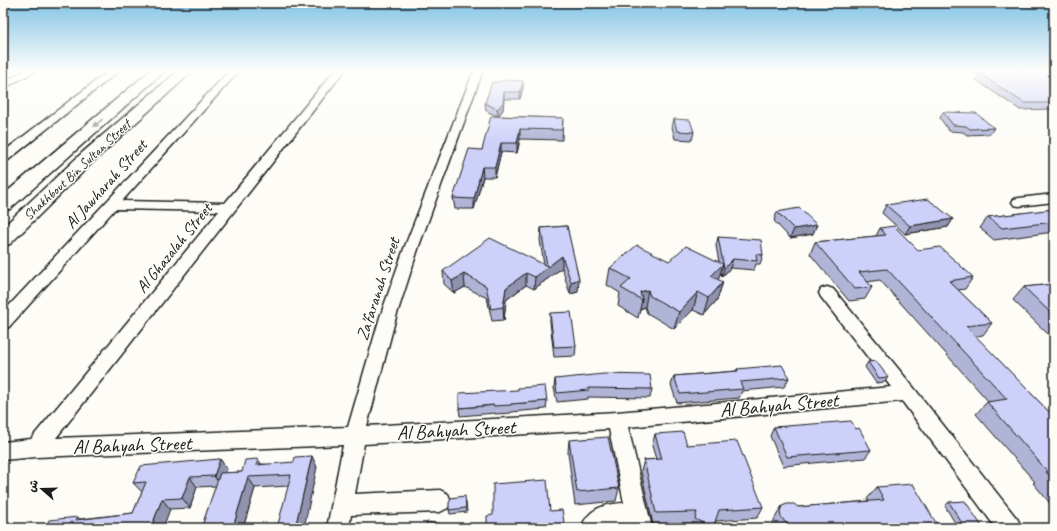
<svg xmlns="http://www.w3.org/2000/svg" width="1057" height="531" viewBox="0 0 1057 531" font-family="Caveat,'Playpen Sans Arabic',sans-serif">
	<rect width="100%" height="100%" fill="#fdfcf7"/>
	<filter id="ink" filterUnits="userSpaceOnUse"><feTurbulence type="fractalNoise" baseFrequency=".025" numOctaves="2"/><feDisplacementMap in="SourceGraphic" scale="8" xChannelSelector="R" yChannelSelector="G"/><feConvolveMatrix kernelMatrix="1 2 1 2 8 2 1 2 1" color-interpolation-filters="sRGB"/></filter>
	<g filter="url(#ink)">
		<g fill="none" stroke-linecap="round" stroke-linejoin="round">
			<!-- minor casing -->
			<g stroke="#1c1c1c" stroke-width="3">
				<g id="minor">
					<path d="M26,70H37L3,89V82Z"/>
					<path d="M110,70H120L7,161L3,162V152Z"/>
					<path d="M230,70H240L122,201L225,203L335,70H345L56,438L348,427L380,317L405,246L474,70H483L419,246L396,317L367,426L617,412L891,387L821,297L819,293L821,289L827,287L833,289L914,388L1018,520L1021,528H996L902,401L628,427L652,528H630L629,524L612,526L607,528H581C589,508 604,504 624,503L609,429L364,444L355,494L440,490L448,494L451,501L448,508L440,512L351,515L349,528H327L343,445L36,457L3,460V442L31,439L219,211L115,209L9,327L3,329V312Z"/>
					<path d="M1054,194V202L1019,206L1014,205L1012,202L1014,199L1019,198Z"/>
				</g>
			</g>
			<!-- primary casing -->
			<g stroke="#1c1c1c" stroke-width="3">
				<g id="primary">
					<path d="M151,70H166L10,209L3,211V195Z"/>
					<path d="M179,70H194L95,160L10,244L3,246V227L83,152Z"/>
				</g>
			</g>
			<!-- minor -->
			<use href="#minor" fill="#fdfcf7" fill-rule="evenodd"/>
			<!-- primary -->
			<use href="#primary" fill="#fdfcf7" fill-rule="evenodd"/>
		</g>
		<!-- wall -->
		<g fill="#b0b4d6" stroke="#1c1c1c">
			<path d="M974,70H1054V109L1020,110L976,80L978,77L973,73Z"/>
			<path d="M523,81V88L520,99H504L503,110L498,116L563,118L562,140L520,139L517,153L501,152L495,177H483L474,209H455L453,198L482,150L497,116L486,111L485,103L501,82Z"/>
			<path d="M943,112L994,128L990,134L967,135L963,132L949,131L940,118Z"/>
			<path d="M674,119L694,132L692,140L675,139L672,127Z"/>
			<path d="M886,205L953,219L948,227L905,234L882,213Z"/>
			<path d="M1054,205V232L994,240L980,228L988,217L1050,210Z"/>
			<path d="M777,212L813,234L790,238L774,221Z"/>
			<path d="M567,226L578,292L570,294L562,268L534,289L526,285L506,300L504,320L492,321L487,298L465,287L454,293L444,284L443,271L544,265L540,240L541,228Z"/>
			<path d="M880,228L918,250L973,277L965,289L958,290L992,323L983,335L975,336L1054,417V508L1033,483L1035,482L976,414L987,402H989L880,280L867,282L872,287L865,299L849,301L810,254L815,242L876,236Z"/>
			<path d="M718,237L763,255L760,264H756L754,270L730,268L722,277L721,272L718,280L723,282L717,300L704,315L693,310L674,329L647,313L645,307L640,309L638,318L618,306L620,293L607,285L610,268L669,261L719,262L716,246Z"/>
			<path d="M1054,284V340L1013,300L1024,287Z"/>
			<path d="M550,313L576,346L575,356L554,357L550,322Z"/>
			<path d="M868,362L888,377L885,382L876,383L865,367Z"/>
			<path d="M737,369L789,378L784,387L742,391L739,398L677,403L671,385L674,376L736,371Z"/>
			<path d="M555,379L652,389L650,398L588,397V399L557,402L554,388Z"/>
			<path d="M547,401L546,409L511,412V413L495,414V413L460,416L459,408Z"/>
			<path d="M774,427L856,429L871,450L865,458L783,466L770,436Z"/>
			<path d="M655,434L687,445L763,507L757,518L716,521L713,528H691L693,523L653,524L641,471L644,460L656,459L652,446Z"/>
			<path d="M569,440L619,488L616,501L575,505L568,453Z"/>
			<path d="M220,459L227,469L225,473L242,472L261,464L317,467L288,486L255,488L243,528H204L202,526L216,486L197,487L190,508L170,509L45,528L78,517L80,519L133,513L142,492L133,483Z"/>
			<path d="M877,487L939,528H774L773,523L775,518L782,506L798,507L869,501L867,499Z"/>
			<path d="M466,501L467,512L450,514L449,510Z"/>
			<path d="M949,502L983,528H958L945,506Z"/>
		</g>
		<!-- shaded-wall -->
		<g fill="#9092ae" stroke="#1c1c1c">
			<path d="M523,81V88L520,99V92Z"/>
			<path d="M504,92V99L503,110L498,116L497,109Z"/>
			<path d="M520,129V139L517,153V143Z"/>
			<path d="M501,143V152L495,177V167Z"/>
			<path d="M482,167L483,177L474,209V199Z"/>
			<path d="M953,219L948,227L905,234L910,226Z"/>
			<path d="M817,225L813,234L790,238L794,229Z"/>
			<path d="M562,256V268L534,289L535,277Z"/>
			<path d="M733,259L730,268L722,277L724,268Z"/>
			<path d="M723,264L718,281L711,276Z"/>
			<path d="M526,273V285L506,300L504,320L503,307L506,288Z"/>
			<path d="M464,274L465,287L454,293L452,281Z"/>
			<path d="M579,279L578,292L570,294L571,282Z"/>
			<path d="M723,282L717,300L704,315L709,298Z"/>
			<path d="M648,290L645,307L640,309L642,300L640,292Z"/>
			<path d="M698,292L693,310L674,329L679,312Z"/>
			<path d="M312,456L317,467L304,528H295Z"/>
			<path d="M220,459L227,469L221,486L214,476Z"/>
			<path d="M258,459L265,470L256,465Z"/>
			<path d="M190,477L197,487L190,508L182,498Z"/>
			<path d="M248,477L255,488L243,528H237L234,524Z"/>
			<path d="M162,499L170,509L163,528H151Z"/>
		</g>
		<!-- building -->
		<g fill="#cdd1f9" stroke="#1c1c1c">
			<path d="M980,70H1054V103H1024L980,74H986Z"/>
			<path d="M502,80L523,81L520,92H504L503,103L497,109L485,103L492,82H501Z"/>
			<path d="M943,112L976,113L994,128L970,129L966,126L953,125Z"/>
			<path d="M491,116L563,118L562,130L520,129L517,143H501L495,167H482L474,199L453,198L469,149L482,150Z"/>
			<path d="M674,119L690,120L694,132L677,131Z"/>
			<path d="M928,199L953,219L910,226L886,205Z"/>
			<path d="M799,208L817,225L794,229L777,212Z"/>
			<path d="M1054,209V222L1002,228L988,217Z"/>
			<path d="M567,226L579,279L571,282L562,256L535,277L526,273L506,288L503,307L491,309L486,286L464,274L452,281L443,271L490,238L547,266L541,228Z"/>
			<path d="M894,226L918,250L940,247L973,277L949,281L992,323L966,326L1054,417V481L1046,472H1048L987,402L1007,399L887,269L859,272L872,287L855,289L815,242L886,235L880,228Z"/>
			<path d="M718,237L761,240L763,255L756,254L757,261L733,259L724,268Z"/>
			<path d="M637,245L669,261L686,246L723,264L711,276L723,282L709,298L698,292L679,312L650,296L648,290L640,292L642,300L621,288L631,279L610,268Z"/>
			<path d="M1054,284V316L1024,287Z"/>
			<path d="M571,312L576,346L554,347L550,313Z"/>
			<path d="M876,361L888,377L879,378L868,362Z"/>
			<path d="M782,365L789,378L740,382L743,389L680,394L674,376L738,371L737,369Z"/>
			<path d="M604,374L650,375L652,389L588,388L589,390L557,393L555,379Z"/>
			<path d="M545,386L547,401L511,404V405L494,406V405L459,408V393L518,390V388Z"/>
			<path d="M851,421L856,429L859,428L871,450L787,457L774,427Z"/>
			<path d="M683,432L687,445L737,441L763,507L719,510L713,528L695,519L697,512L656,513L644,460L662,459L655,434Z"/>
			<path d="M608,437L619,488L577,492L569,440Z"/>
			<path d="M312,456L295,528H277L291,475L248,477L234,524L202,526L220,473L242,472L245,460L258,459L256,465L294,462L295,457Z"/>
			<path d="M220,459L214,476L190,477L182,498L162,499L151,528H45L49,520L78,517L76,520L133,513L146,482L133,483L141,466Z"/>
			<path d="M547,480L550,511L562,510L565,528H487V516L493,515V484Z"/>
			<path d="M913,484L939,528H793L786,523L781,517L780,511L782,506L787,504H794L798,507L884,500L877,487Z"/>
			<path d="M465,496L466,508L449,510V503L451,498Z"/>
			<path d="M965,501L983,528H965L949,502Z"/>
			<path d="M427,522L455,526V528H425Z"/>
		</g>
		<!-- one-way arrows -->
		<defs><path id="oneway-solid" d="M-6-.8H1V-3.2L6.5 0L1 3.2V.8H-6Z"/></defs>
		<use fill="#989794" href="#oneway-solid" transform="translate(98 123) rotate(139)"/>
	</g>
	<!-- sky -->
	<linearGradient id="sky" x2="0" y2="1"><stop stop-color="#82c3e5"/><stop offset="0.49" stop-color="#fefefb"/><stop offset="1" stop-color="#fefefb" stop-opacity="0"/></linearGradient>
	<rect width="1057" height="144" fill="url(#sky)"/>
	<g text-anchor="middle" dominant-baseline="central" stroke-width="3" stroke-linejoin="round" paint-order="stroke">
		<!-- far-street labels -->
		<g font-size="14" fill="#1c1c1c" stroke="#fdfcf7">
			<text transform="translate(77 170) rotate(-43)">Shakhbout Bin Sultan Street</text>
		</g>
		<!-- street labels -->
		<g font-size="17" fill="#1c1c1c" stroke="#fdfcf7">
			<text transform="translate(106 184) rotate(-48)">Al Jawharah Street</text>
			<text transform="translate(174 248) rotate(-51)">Al Ghazalah Street</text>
			<text transform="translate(378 289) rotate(-72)">Za'faranah Street</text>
		</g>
		<!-- near-street labels -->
		<g font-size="20" fill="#1c1c1c" stroke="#fdfcf7">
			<text transform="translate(779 405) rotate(-5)">Al Bahyah Street</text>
			<text transform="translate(456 430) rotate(-3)">Al Bahyah Street</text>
			<text transform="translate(132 445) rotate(-2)">Al Bahyah Street</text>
		</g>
	</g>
	<!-- margin -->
	<rect width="1057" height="531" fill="none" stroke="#fdfcf7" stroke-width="16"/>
	<rect x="8" y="8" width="1041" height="515" fill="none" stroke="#1c1c1c" stroke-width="1.5" filter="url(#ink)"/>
	<!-- north arrow -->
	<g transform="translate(42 489) rotate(290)" stroke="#fdfcf7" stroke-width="3" paint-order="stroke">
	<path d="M0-3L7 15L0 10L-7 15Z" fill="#1c1c1c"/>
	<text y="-6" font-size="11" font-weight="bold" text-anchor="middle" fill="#1c1c1c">ش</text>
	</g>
</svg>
